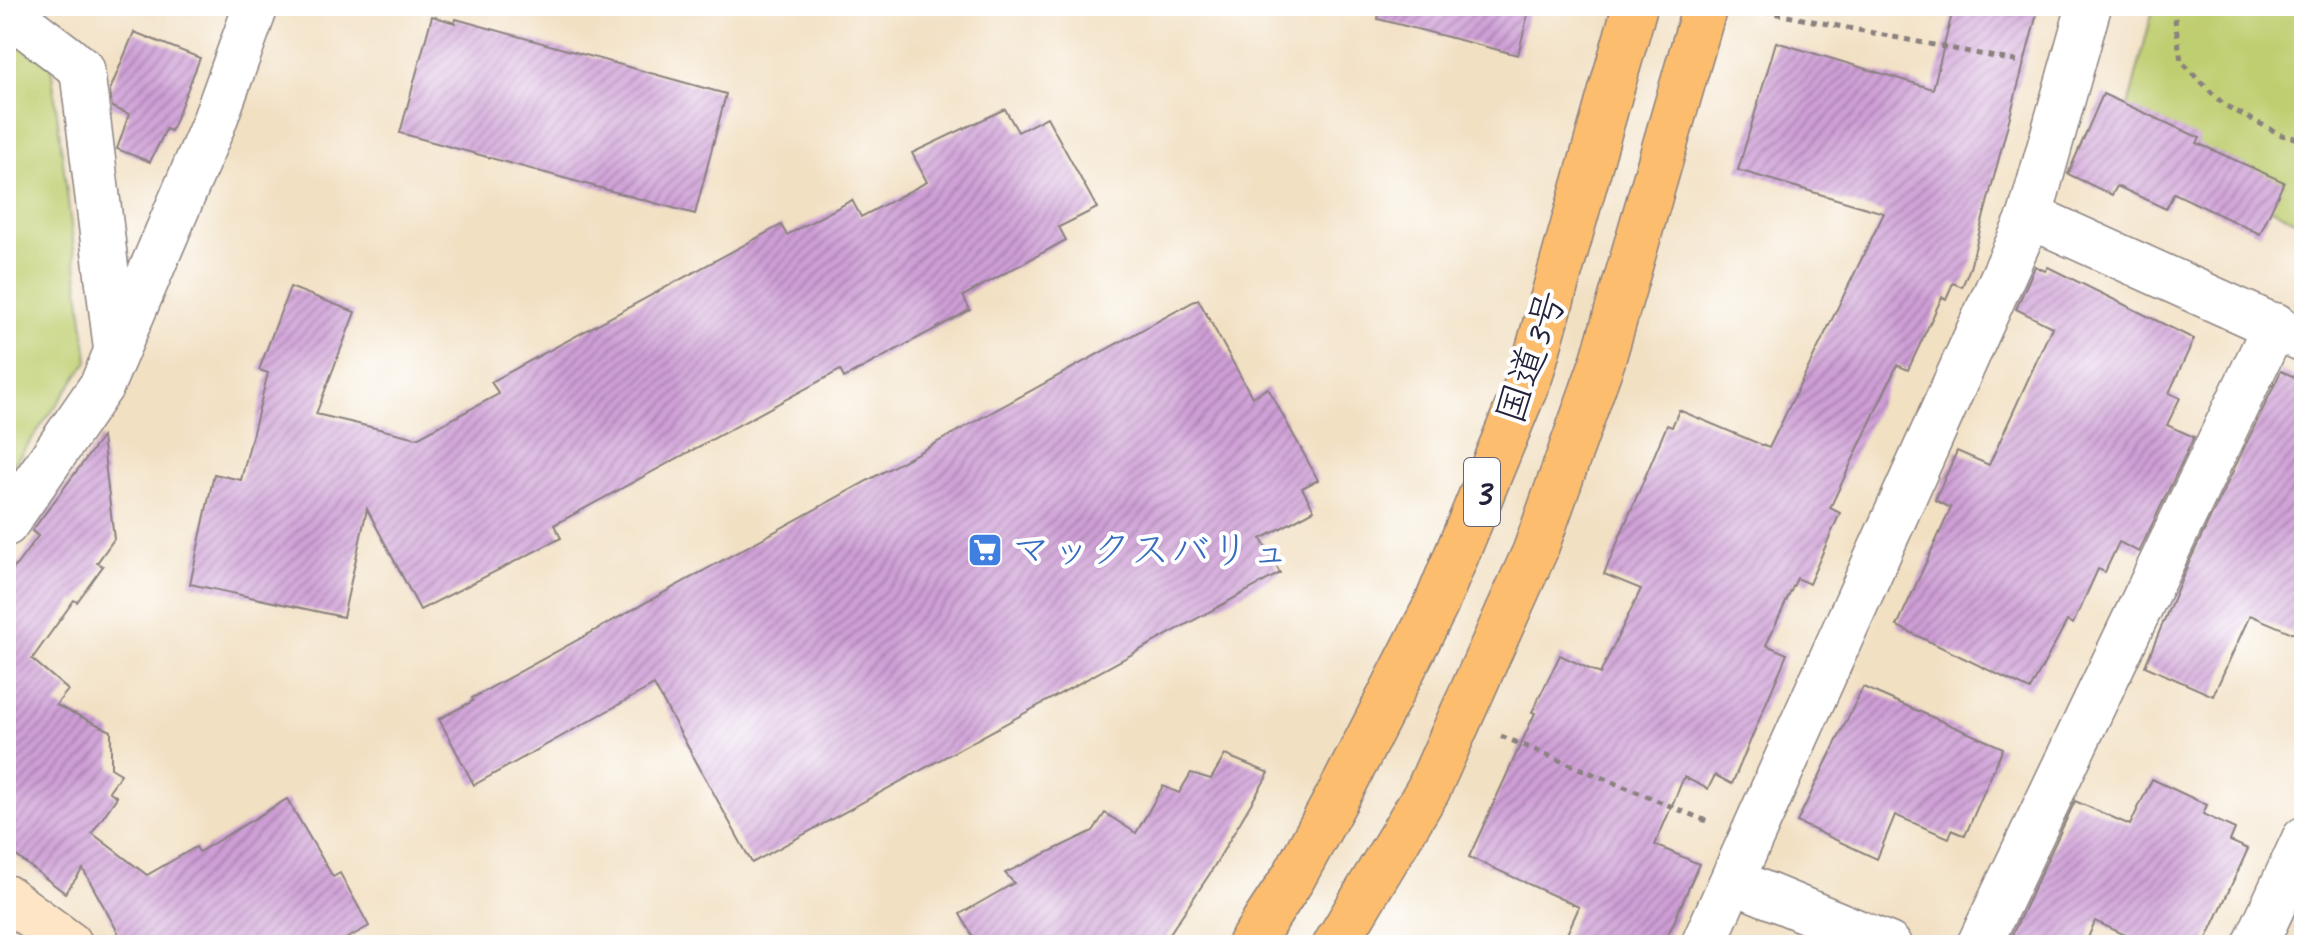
<svg xmlns="http://www.w3.org/2000/svg" width="2310" height="951" viewBox="0 0 2310 951" font-family="Caveat,'Klee One',sans-serif">
	<defs>
		<pattern id="building-hatch" width="6" height="6" patternUnits="userSpaceOnUse" patternTransform="scale(2)"><rect width="6" height="6" fill="#ce9ed5"/><path d="M-1 1l2-2M0 6l6-6M5 7l2-2" fill="none" stroke="#a780ae"/></pattern>
	</defs>
	<rect width="100%" height="100%" fill="#fff"/>
	<filter id="ink" filterUnits="userSpaceOnUse"><feTurbulence type="fractalNoise" baseFrequency=".0125" numOctaves="2"/><feDisplacementMap in="SourceGraphic" scale="16" xChannelSelector="R" yChannelSelector="G"/><feConvolveMatrix kernelMatrix="1 2 1 2 8 2 1 2 1" color-interpolation-filters="sRGB"/></filter>
	<filter id="wash" filterUnits="userSpaceOnUse"><feTurbulence type="fractalNoise" baseFrequency=".006" numOctaves="4" result="noise"/><feDisplacementMap in="SourceGraphic" scale="32" xChannelSelector="R" yChannelSelector="G"/><feGaussianBlur stdDeviation="1.8" result="paint"/><feColorMatrix in="noise" values="0 0 0 0 0 0 0 0 0 0 0 0 0 0 0 0 0 1.4 0 .05"/><feComposite in="paint" operator="in"/></filter>
	<g filter="url(#wash)">
		<rect width="100%" height="100%" fill="#f2e0c3"/>
		<!-- park -->
		<g fill="#bfce70" stroke="#707856" stroke-width="2">
			<path d="M2154,6H2304V225L2121,134Z"/>
			<path d="M6,34L51,66L88,361L6,475Z"/>
		</g>
		<g id="blocks">
			<!-- building -->
			<g fill="url(#building-hatch)">
				<path d="M1380,6H1530L1518,55L1378,19Z"/>
				<path d="M1954,6H2039L1970,268L1962,287L1953,283L1946,299L1942,297L1908,370L1897,365L1830,508L1840,513L1809,584L1797,578L1766,645L1787,654L1732,784L1715,775L1708,789L1684,777L1655,845L1699,864L1664,945H1562L1579,907L1469,857L1535,713L1532,712L1560,655L1600,674L1641,589L1604,574L1667,425L1672,427L1679,410L1769,448L1884,213L1738,170L1776,42L1933,89Z"/>
				<path d="M432,16L455,23L456,19L726,94L695,214L400,133Z"/>
				<path d="M134,32L200,58L171,131L166,129L150,162L117,149L129,114L112,107L110,90Z"/>
				<path d="M2103,94L2200,138L2197,143L2284,182L2260,234L2174,193L2166,209L2117,186L2112,195L2068,174Z"/>
				<path d="M1005,109L1018,132L1047,117L1097,208L1059,227L1066,240L963,296L970,310L844,378L840,370L554,525L561,538L420,610L367,509L343,617L190,584L214,474L241,480L268,373L259,370L290,287L355,312L316,414L417,438L499,394L491,382L781,225L787,235L852,200L861,217L927,182L912,153Z"/>
				<path d="M2035,266L2045,271L2048,267L2194,339L2169,393L2180,398L2167,425L2194,437L2139,552L2119,542L2105,572L2098,569L2073,624L2067,621L2030,690L1897,626L1951,508L1935,500L1957,451L1989,465L2052,327L2016,309Z"/>
				<path d="M1198,299L1252,397L1268,388L1318,480L1302,488L1314,510L1261,539L1280,573L752,863L654,685L474,785L439,719L473,701L472,698Z"/>
				<path d="M2281,371L2304,381V638L2250,615L2213,696L2145,666L2183,575Z"/>
				<path d="M102,437L114,539L97,563L103,566L77,602L74,600L32,659L68,690L56,705L111,731V768L121,774L109,791L117,797L92,833L147,875L196,847L199,852L287,799L333,877L340,873L369,926L335,945H125L83,869L65,893L6,848V579L38,536L32,531Z"/>
				<path d="M1863,687L2003,748L1965,836L1952,830L1949,838L1895,815L1877,859L1797,822Z"/>
				<path d="M1225,755L1269,773L1209,875L1162,945H978L960,914L1014,883L1005,873L1093,831L1105,813L1136,833L1163,786L1179,793L1191,773L1211,779Z"/>
				<path d="M2152,779L2207,805L2203,814L2235,829L2230,841L2248,849L2204,945H2147L2095,921L2085,945H2030L2009,941L2075,801L2130,825Z"/>
			</g>
		</g>
	</g>
	<g filter="url(#ink)">
		<use href="#blocks" fill-opacity="0" stroke="#8a817f" stroke-width="2"/>
		<g fill="none" stroke-linecap="round" stroke-linejoin="round">
			<!-- street casing -->
			<g stroke="#8a817f" stroke-width="47">
				<g id="street">
					<path d="M6,11L82,69L116,349"/>
					<path d="M2030,216L2304,340"/>
					<path d="M6,524L102,385L213,125L256,6"/>
					<path d="M1733,881L1889,945"/>
					<path d="M1703,945L2030,216L2089,6"/>
					<path d="M1979,945L2275,325"/>
					<path d="M2255,945L2304,839"/>
				</g>
			</g>
			<!-- secondary casing -->
			<g stroke="#8a817f" stroke-width="47">
				<path id="secondary" d="M6,897L71,945"/>
			</g>
			<!-- highway casing -->
			<g stroke="#8a817f" stroke-width="47">
				<g id="highway">
					<path d="M1249,945L1293,878L1346,781L1436,605L1531,374L1635,6"/>
					<path d="M1335,945L1428,790L1535,551L1603,360L1705,6"/>
				</g>
			</g>
			<!-- path -->
			<g stroke="#8a817f" stroke-width="5" stroke-dasharray="6 6" stroke-linecap="butt">
				<path d="M2173,6L2181,61L2224,105L2282,135L2304,140"/>
				<path d="M1752,9L2025,63"/>
				<path d="M1501,736L1709,822"/>
			</g>
			<!-- street -->
			<use href="#street" stroke="#fff" stroke-width="44"/>
			<!-- secondary -->
			<use href="#secondary" stroke="#fee5c5" stroke-width="44"/>
			<!-- highway -->
			<use href="#highway" stroke="#fcbd6e" stroke-width="44"/>
		</g>
	</g>
	<!-- icons -->
	<defs>
		<g id="supermarket-square" transform="scale(1.8)"><rect x="-9" y="-9" width="18" height="18" rx="4" fill="#3f7fe0" stroke="#fff"/><path d="M-6-5.5h2.5l.6 2H6L4.5 2H-2.5L-4.4-4H-6ZM-1.5 3.2a1.3 1.3 0 1 0 .1 0ZM3 3.2a1.3 1.3 0 1 0 .1 0Z" fill="#fff"/></g>
	</defs>
	<g fill-rule="evenodd">
		<use href="#supermarket-square" x="985" y="550"/>
	</g>
	<g text-anchor="middle" dominant-baseline="central" stroke-width="8" stroke-linejoin="round" paint-order="stroke">
		<!-- shield labels -->
		<rect fill="#fff" stroke="#646476" stroke-width="2" x="1464" y="458" width="36" height="68" rx="6"/>
		<g font-size="38" font-weight="bold" fill="#22223b">
			<text x="1482" y="492">3</text>
		</g>
		<!-- street labels -->
		<g font-size="40" fill="#22223b" stroke="#fff">
			<text transform="translate(1531 357) rotate(-71)">国道3号</text>
		</g>
		<!-- shop labels -->
		<g font-size="40" fill="#366cbe" stroke="#fff" text-anchor="start">
			<text x="1011" y="550">マックスバリュ</text>
		</g>
	</g>
	<!-- margin -->
	<rect width="2310" height="951" fill="none" stroke="#fff" stroke-width="32"/>
</svg>
